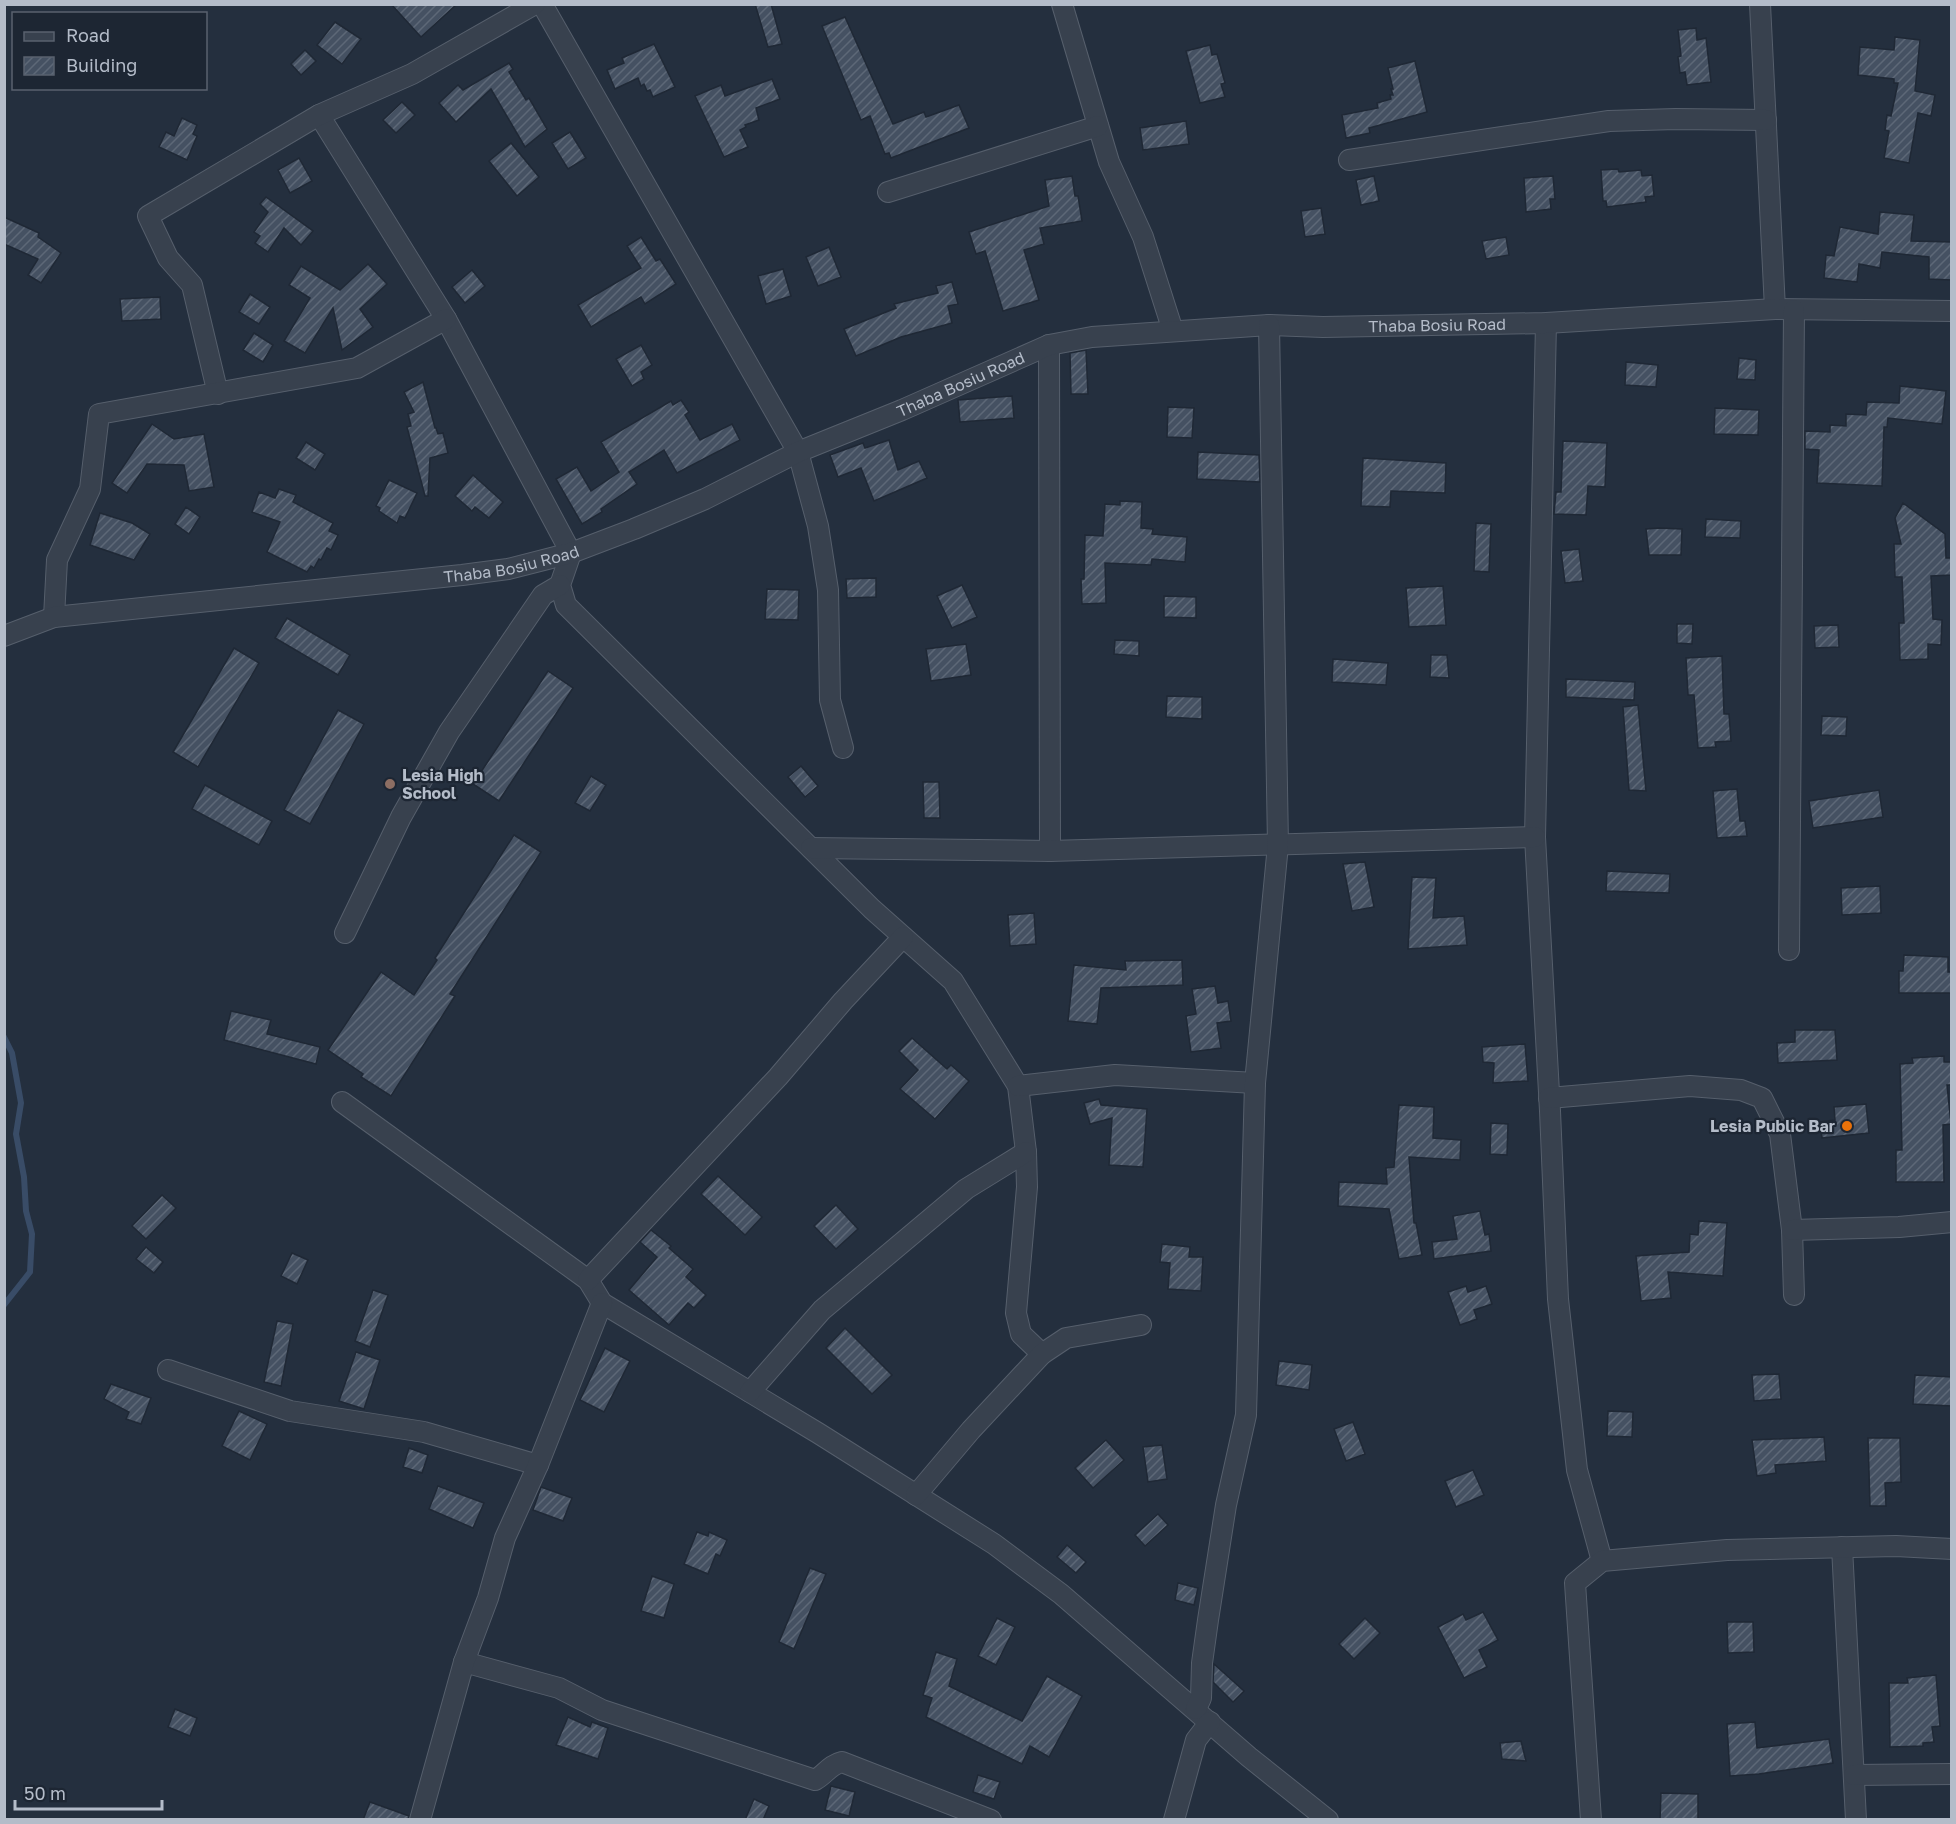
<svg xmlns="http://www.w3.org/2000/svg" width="1956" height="1824" viewBox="0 0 1956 1824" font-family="'Golos Text',sans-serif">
	<defs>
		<pattern id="building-hatch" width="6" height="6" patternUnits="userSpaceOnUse" patternTransform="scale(1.5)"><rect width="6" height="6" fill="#455162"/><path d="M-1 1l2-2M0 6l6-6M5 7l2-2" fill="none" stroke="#5d6877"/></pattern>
	</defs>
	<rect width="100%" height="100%" fill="#242f3e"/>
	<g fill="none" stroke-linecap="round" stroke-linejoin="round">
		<!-- stream -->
		<path stroke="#394c67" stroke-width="6" d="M4,1037L12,1053L21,1103L16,1134L24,1177L26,1211L32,1234L30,1272L4,1305"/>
	</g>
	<!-- building -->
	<g fill="url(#building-hatch)" stroke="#1f2835" stroke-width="1.5">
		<path d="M391,4H457L421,37Z"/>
		<path d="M755,4H771L782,44L768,47Z"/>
		<path d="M845,17L893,124L924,112L926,117L959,105L969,128L891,158L889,153L885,154L870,116L861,120L822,26Z"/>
		<path d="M335,22L361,39L342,64L317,45Z"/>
		<path d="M1696,28L1697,40L1706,38L1711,82L1687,85L1685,72L1680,73L1678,57L1681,56L1678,30Z"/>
		<path d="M1895,37L1920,40L1915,91L1935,95L1931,116L1918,113L1909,163L1884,158L1889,131L1885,130L1887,115L1891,116L1898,83H1894V79L1858,75L1860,47L1894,50Z"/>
		<path d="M654,44L675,87L653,97L650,90L647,91L644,84L641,86L638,78L615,89L607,70L624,63L622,58Z"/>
		<path d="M1210,45L1212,55L1217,54L1225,83L1221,84L1225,97L1200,103L1186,51Z"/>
		<path d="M305,50L316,61L301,75L291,64Z"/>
		<path d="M1415,61L1427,112L1369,128L1370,133L1346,138L1342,115L1378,108L1377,103L1391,99L1390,95H1393L1391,89H1393L1388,68Z"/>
		<path d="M509,63L513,69L509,72L526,100L529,98L547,129L525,147L491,89L456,122L439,103L458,85L463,90Z"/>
		<path d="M772,79L780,99L756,108L759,120L745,125L746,127L740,130L748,147L724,157L695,96L721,85L725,96Z"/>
		<path d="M402,102L415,115L396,133L383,120Z"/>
		<path d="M182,118L197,125L193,134L197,136L187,160L159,147L166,132L174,136Z"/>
		<path d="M1186,121L1189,144L1143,150L1140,128Z"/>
		<path d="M570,132L586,158L568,169L552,143Z"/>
		<path d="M511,143L539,177L517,196L489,161Z"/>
		<path d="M299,158L312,181L290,193L278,170Z"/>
		<path d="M1618,169L1619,172L1641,170L1642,176L1652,175L1654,196L1645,197L1646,202L1607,207L1606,201H1603L1601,170Z"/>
		<path d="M1072,176L1075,196H1078L1082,221L1040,228L1044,244L1024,250L1039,300L1003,311L985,251L976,254L969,232L1049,206L1045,180Z"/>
		<path d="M1374,176L1379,201L1361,205L1356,180Z"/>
		<path d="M1553,176L1555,199H1550L1551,209L1526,212L1524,178Z"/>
		<path d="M266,197L313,231L301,245L284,228L268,252L255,243L260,236L254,232L268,212L260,204Z"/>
		<path d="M1321,208L1325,234L1305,237L1301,211Z"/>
		<path d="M1880,212L1914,215L1911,241L1952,242V280L1929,279V257L1882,252L1880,268L1859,264L1857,282L1824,278L1826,255L1834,256L1840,227L1878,234Z"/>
		<path d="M4,217L39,233L38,237L61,253L41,283L28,275L38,259L4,244Z"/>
		<path d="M641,237L656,261L660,259L676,284L645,304L641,297L591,327L578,305L641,268L627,246Z"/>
		<path d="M1506,237L1509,255L1486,259L1482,241Z"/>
		<path d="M829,247L841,277L818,286L806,257Z"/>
		<path d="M368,264L387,284L360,309L373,327L342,350L333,308L305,353L284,341L310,298L289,285L301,266L340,290Z"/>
		<path d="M783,269L791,296L766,304L758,276Z"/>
		<path d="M472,270L485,286L465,303L452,287Z"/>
		<path d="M952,282L958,304L948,306L952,323L901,337L856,356L844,329L896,308L894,304L938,293L936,286Z"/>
		<path d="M250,294L270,307L259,324L239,312Z"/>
		<path d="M160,297L161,319L122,321L120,299Z"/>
		<path d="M254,333L273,345L263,362L243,350Z"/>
		<path d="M641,345L652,365L641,372L644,379L632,386L616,359Z"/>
		<path d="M1086,350L1088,394H1071L1070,353Z"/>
		<path d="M1739,358L1756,360L1755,380L1737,379Z"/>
		<path d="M1626,362L1658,365L1656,387L1625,385Z"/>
		<path d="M423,382L435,428H436L438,434L443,433L448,453L430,458L428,496H425L407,427L411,426L408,414L414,412L404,392Z"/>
		<path d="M1900,386L1946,391L1942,424L1888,418L1887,427H1884L1882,486L1817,483L1819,450L1805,449V431L1830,432V425L1846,426V414L1866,415L1867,402L1899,403Z"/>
		<path d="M1012,396L1014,418L960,422L958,400Z"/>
		<path d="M681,400L689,412L685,415L700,440L732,424L740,440L677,473L664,450L629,472L637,484L601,509L602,512L582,524L556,479L577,467L591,491L619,472L601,442L671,401L673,405Z"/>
		<path d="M1168,407L1194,408L1192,438L1167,437Z"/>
		<path d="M1715,408L1759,410L1758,435L1714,434Z"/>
		<path d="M152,424L174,439L204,434L214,487L189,491L184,465L147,464L127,493L112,483Z"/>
		<path d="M889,440L898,470L919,461L927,478L874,501L861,468L838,477L830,455L863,443L865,448Z"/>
		<path d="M1563,441L1607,443L1605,487L1588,486L1586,515L1554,514L1556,492H1561Z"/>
		<path d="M306,442L325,454L315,470L296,458Z"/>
		<path d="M1198,452L1259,455L1260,482L1197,479Z"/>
		<path d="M1363,458L1446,463L1445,493L1391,491L1390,507L1361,506Z"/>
		<path d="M473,475L503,502L489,518L475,507L472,511L455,496Z"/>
		<path d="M389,480L417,493L405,518L400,516L397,523L379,511L380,508L376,506Z"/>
		<path d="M279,489L296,495L293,502L333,523L329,531L338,535L331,550L327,548L321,560L319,559L314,568L311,566L307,572L267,552L280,522L252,512L259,492L275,498Z"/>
		<path d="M1120,501L1142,502L1141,528L1153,529L1152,534L1187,537L1185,562L1152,559L1151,565L1105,563L1106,603L1082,604L1081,579H1084L1085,535L1103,536L1105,504L1120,505Z"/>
		<path d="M1903,503L1945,534L1946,558H1952V575L1931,576L1933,619L1942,620L1941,645L1928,644V659L1900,660L1899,623H1904L1902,577H1895L1894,544H1901L1895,518Z"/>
		<path d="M186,507L200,517L189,534L175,524Z"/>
		<path d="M100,513L132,523L150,534L134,560L90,545Z"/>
		<path d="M1706,519L1741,521L1740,538L1705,537Z"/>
		<path d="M1476,523L1491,524L1489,572L1474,571Z"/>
		<path d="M1659,528L1682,529L1681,555H1649L1646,529Z"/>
		<path d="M1579,549L1583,581L1565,583L1561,551Z"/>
		<path d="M876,578V597L847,598L846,579Z"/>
		<path d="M962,585L977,617L952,628L937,596Z"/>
		<path d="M1443,586L1446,625L1409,627L1406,588Z"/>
		<path d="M767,589L799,590L798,620L765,619Z"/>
		<path d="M1164,596L1196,597V618L1164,617Z"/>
		<path d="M287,618L350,655L338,675L275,638Z"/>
		<path d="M1677,624H1693L1692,644L1677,643Z"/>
		<path d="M1838,625L1839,647L1815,648L1814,626Z"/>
		<path d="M1115,640L1139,641V656L1114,654Z"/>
		<path d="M966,644L971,675L931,681L926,649Z"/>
		<path d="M234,648L259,663L198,767L173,752Z"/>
		<path d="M1431,655H1447L1449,678L1430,677Z"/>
		<path d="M1722,656L1724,714H1729L1731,741L1715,742L1716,747L1698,748L1694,695H1688L1686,658Z"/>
		<path d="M1333,659L1388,663L1386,685L1332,682Z"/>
		<path d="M548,671L573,688L499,801L473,784Z"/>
		<path d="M1566,679L1635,682L1634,700L1566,697Z"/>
		<path d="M1167,696L1202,697V719L1166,717Z"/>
		<path d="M1638,705L1646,791L1629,790L1623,707Z"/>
		<path d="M338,710L364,724L310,824L284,810Z"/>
		<path d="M1822,716L1847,717L1846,736L1821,735Z"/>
		<path d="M801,766L818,786L805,797L788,777Z"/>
		<path d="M591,776L606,785L590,811L575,803Z"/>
		<path d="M923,782H939L940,818H924Z"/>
		<path d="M205,785L272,821L259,845L192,809Z"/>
		<path d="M1737,789L1740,821H1745L1747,836L1717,838L1713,791Z"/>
		<path d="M1879,790L1883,817L1813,828L1809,801Z"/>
		<path d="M514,835L541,852L450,994L455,996L391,1096L361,1077L363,1074L328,1050L381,972L414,995L437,960L435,958Z"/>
		<path d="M1365,862L1374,907L1352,911L1343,864Z"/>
		<path d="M1607,871L1670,874L1669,893L1606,891Z"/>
		<path d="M1412,877L1436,878L1433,918L1464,916L1467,945L1408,949Z"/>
		<path d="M1880,886L1881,913L1842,915L1841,888Z"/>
		<path d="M1034,913L1036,944L1010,946L1008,915Z"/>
		<path d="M1904,955L1948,957V972H1952V993H1899V971H1903Z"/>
		<path d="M1182,960L1183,985L1101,988L1097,1024L1068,1021L1074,965L1126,970L1125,961Z"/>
		<path d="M1215,986L1218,1003L1228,1001L1231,1021L1217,1023L1221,1048L1191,1052L1186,1016L1196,1014L1192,989Z"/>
		<path d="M231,1011L271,1020L267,1034L320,1047L316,1064L224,1040Z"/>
		<path d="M1795,1030H1835L1837,1060L1778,1063L1777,1043L1795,1042Z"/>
		<path d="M912,1038L947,1069L951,1065L969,1081L935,1119L900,1089L918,1070L899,1051Z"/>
		<path d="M1525,1044L1528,1081L1493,1083L1494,1063L1483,1062L1482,1047Z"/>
		<path d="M1944,1056V1062H1952V1085H1947L1951,1124L1943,1125L1944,1182H1896V1150H1902L1900,1064L1913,1063L1912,1058Z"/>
		<path d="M1099,1099L1101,1105L1147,1109L1143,1167L1109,1165L1112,1118L1090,1124L1084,1103Z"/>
		<path d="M1866,1104L1869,1133L1822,1138L1820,1122L1835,1120L1834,1107Z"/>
		<path d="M1399,1105L1434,1107L1433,1138L1461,1140L1460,1160L1409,1157L1414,1223H1416L1422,1255L1399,1259L1389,1209L1338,1206L1339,1182L1387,1184L1386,1168L1394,1167Z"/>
		<path d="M1491,1123L1508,1124L1507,1155L1490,1154Z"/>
		<path d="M718,1176L762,1217L745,1235L701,1194Z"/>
		<path d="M162,1195L176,1208L146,1239L132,1226Z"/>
		<path d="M836,1205L858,1229L836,1249L814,1226Z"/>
		<path d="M1480,1211L1485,1235L1489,1234L1491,1251L1434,1259L1432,1242L1457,1239L1453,1216Z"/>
		<path d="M1699,1221L1727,1223L1723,1276L1668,1272L1671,1298L1641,1301L1636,1256L1689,1252L1690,1234L1698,1235Z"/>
		<path d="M651,1230L671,1246L669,1248L693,1269L686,1277L706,1295L694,1308L688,1303L669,1325L629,1290L657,1257L640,1242Z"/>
		<path d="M1162,1244L1190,1247L1189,1257H1203L1201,1291L1168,1289L1170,1263L1160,1262Z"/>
		<path d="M146,1247L163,1262L154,1273L136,1259Z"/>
		<path d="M292,1253L308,1260L297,1284L281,1276Z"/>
		<path d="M1466,1286L1468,1292L1486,1286L1492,1304L1474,1310L1477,1319L1460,1325L1448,1292Z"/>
		<path d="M373,1290L388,1295L370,1347L355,1341Z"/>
		<path d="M277,1321L293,1324L281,1386L264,1382Z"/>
		<path d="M845,1328L892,1375L872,1394L826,1348Z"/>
		<path d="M605,1348L630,1361L604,1412L580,1400Z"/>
		<path d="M356,1352L380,1360L364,1409L339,1401Z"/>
		<path d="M1279,1361L1312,1365L1309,1390L1276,1385Z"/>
		<path d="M1779,1374L1781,1399L1754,1401L1752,1375Z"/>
		<path d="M1915,1375L1952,1377V1406L1913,1404Z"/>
		<path d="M111,1384L151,1398L141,1424L126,1419L129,1412L104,1399Z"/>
		<path d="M239,1411L267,1424L250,1460L222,1446Z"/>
		<path d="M1608,1411L1633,1412L1632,1437L1607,1436Z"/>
		<path d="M1353,1422L1365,1454L1346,1461L1334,1429Z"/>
		<path d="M1824,1437L1826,1461L1775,1465L1776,1473L1757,1476L1752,1440Z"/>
		<path d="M1868,1438H1900L1901,1482L1885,1483L1886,1506H1870Z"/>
		<path d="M1106,1440L1124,1460L1093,1488L1075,1468Z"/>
		<path d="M1162,1445L1167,1479L1148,1482L1143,1447Z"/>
		<path d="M409,1448L428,1455L422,1473L403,1467Z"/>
		<path d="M1473,1470L1484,1495L1456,1507L1445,1481Z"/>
		<path d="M438,1486L484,1503L473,1528L429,1509Z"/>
		<path d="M541,1487L572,1498L563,1521L533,1510Z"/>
		<path d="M1158,1514L1168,1525L1145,1546L1135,1535Z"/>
		<path d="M697,1532L708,1536L709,1532L727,1540L720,1556L716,1554L708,1574L684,1564Z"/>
		<path d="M1067,1545L1086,1562L1076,1573L1057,1557Z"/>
		<path d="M810,1568L826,1574L794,1649L779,1642Z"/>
		<path d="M652,1576L674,1584L664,1618L641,1611Z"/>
		<path d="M1178,1583L1198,1588L1194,1605L1175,1600Z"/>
		<path d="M1483,1612L1498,1640L1479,1650L1487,1667L1464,1678L1438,1627L1463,1614L1466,1620Z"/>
		<path d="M997,1618L1015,1627L996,1665L978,1656Z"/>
		<path d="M1365,1618L1380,1633L1354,1659L1339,1644Z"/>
		<path d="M1727,1622H1753L1754,1652L1728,1653Z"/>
		<path d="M936,1652L957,1659L949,1686L1022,1721L1047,1676L1082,1696L1049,1757L1030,1746L1022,1764L926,1717L932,1698L923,1695Z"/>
		<path d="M1214,1664L1244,1691L1233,1702L1213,1682Z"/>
		<path d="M1936,1675L1940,1726L1932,1727L1934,1742L1923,1743V1746L1890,1747L1889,1683H1908L1907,1678Z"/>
		<path d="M175,1709L197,1718L190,1736L168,1727Z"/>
		<path d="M568,1717L590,1727L592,1722L608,1728L598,1759L556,1745Z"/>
		<path d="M1755,1722L1757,1748L1829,1739L1833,1763L1759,1774L1730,1776L1727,1724Z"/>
		<path d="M1521,1741L1526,1761L1502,1759L1500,1743Z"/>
		<path d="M978,1775L1000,1782L994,1799L973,1792Z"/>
		<path d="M831,1786L855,1792L849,1816L825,1810Z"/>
		<path d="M1661,1793L1698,1794V1820H1660Z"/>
		<path d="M754,1799L769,1806L763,1820H745Z"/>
		<path d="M370,1802L409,1816L408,1820H363Z"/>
	</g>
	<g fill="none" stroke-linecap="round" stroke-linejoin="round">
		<!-- minor casing -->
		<g stroke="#565f6c" stroke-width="22">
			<g id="minor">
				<path d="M542,4L798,452L818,526L828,590L830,700L843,748"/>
				<path d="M1062,4L1109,162L1143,237L1173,331"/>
				<path d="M1760,4L1775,309"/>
				<path d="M319,115L446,319L571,553L560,585L566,605L872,909L953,981L1018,1086L1026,1152L1027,1187L1016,1313L1021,1334L1042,1354"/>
				<path d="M1349,160L1609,121L1676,119L1766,120"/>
				<path d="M888,192L1098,126"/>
				<path d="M1546,323L1535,837L1550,1111L1558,1299L1577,1470L1602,1561"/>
				<path d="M1049,345L1050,851"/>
				<path d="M218,394L192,285L168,258L148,216L319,115L412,74L535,4"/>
				<path d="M54,617L57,560L90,489L99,414L357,368L446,319"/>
				<path id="s1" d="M4,636L54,617L462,575L508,569L571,553L634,529L705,499L798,452L902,410L1049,345L1092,337L1269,325L1323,327L1546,323L1775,309L1952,311"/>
				<path d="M811,848L1050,851L1535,837"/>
				<path d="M345,933L401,817L449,732L543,595L560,585"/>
				<path d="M1789,950L1794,310"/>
				<path d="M1018,1086L1115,1075L1255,1083"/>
				<path d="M1549,1098L1690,1086L1741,1090L1762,1098L1780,1134L1792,1230L1794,1295"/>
				<path d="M342,1102L588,1280L602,1303L818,1433L994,1544L1061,1594L1249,1757L1328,1820"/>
				<path d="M1792,1230L1899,1227L1952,1222"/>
				<path d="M588,1280L778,1077L843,1001L903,937"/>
				<path d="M168,1370L290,1411L424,1432L538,1465"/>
				<path d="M750,1392L822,1310L966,1189L1026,1152"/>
				<path d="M916,1495L971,1430L1042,1354L1066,1338L1141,1325"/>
				<path d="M1842,1547L1856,1820"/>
				<path d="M464,1662L559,1688L602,1710L815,1780C826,1774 829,1765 842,1762L991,1820"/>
				<path d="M1196,1709L1201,1698L1202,1663L1208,1620L1226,1505L1246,1415L1255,1083L1278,845L1269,325"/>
				<path d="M1854,1775L1952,1774"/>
				<path d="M420,1820L464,1662L488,1598L505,1538L538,1465L602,1303"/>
				<path d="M1174,1820L1196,1740L1210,1722"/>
				<path d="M1591,1820L1575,1583L1602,1561L1727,1550L1896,1546L1952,1549"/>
			</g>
		</g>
		<!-- minor -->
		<use href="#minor" stroke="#38414e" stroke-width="20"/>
	</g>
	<!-- markers -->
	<circle fill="#8d6e63" stroke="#1d2633" stroke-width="2" cx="390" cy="784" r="6"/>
	<circle fill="#e8710a" stroke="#1d2633" stroke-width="2" cx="1847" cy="1126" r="6"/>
	<g text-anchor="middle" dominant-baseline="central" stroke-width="4.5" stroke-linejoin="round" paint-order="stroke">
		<!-- street labels -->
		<g font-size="16" fill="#b4bcc9" stroke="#1d2633">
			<text stroke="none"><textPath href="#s1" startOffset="1486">Thaba Bosiu Road</textPath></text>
			<text stroke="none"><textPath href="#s1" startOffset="1000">Thaba Bosiu Road</textPath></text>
			<text stroke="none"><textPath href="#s1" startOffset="514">Thaba Bosiu Road</textPath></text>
		</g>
		<!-- poi labels -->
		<g font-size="16" font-weight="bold" fill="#b4bcc9" stroke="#1d2633" text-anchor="start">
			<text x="402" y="775">Lesia High<tspan x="402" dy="18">School</tspan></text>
			<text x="1835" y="1126" text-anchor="end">Lesia Public Bar</text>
		</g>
	</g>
	<!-- border -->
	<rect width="1956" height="1824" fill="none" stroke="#b4bcc9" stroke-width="12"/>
	<!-- legend -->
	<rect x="12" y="12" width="195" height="78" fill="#1d2633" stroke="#59626f" stroke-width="1.5"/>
	<rect x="24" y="32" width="30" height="9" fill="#38414e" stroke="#59626f" stroke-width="1.5"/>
	<text x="66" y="42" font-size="18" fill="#b4bcc9">Road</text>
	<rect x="24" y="57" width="30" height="18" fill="url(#building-hatch)" stroke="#59626f" stroke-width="1.5"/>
	<text x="66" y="72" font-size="18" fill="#b4bcc9">Building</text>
	<!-- scale -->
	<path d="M15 1800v9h147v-9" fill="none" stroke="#b4bcc9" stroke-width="3"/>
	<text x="24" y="1800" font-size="18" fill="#b4bcc9" stroke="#1d2633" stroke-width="4.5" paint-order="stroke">50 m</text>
</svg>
